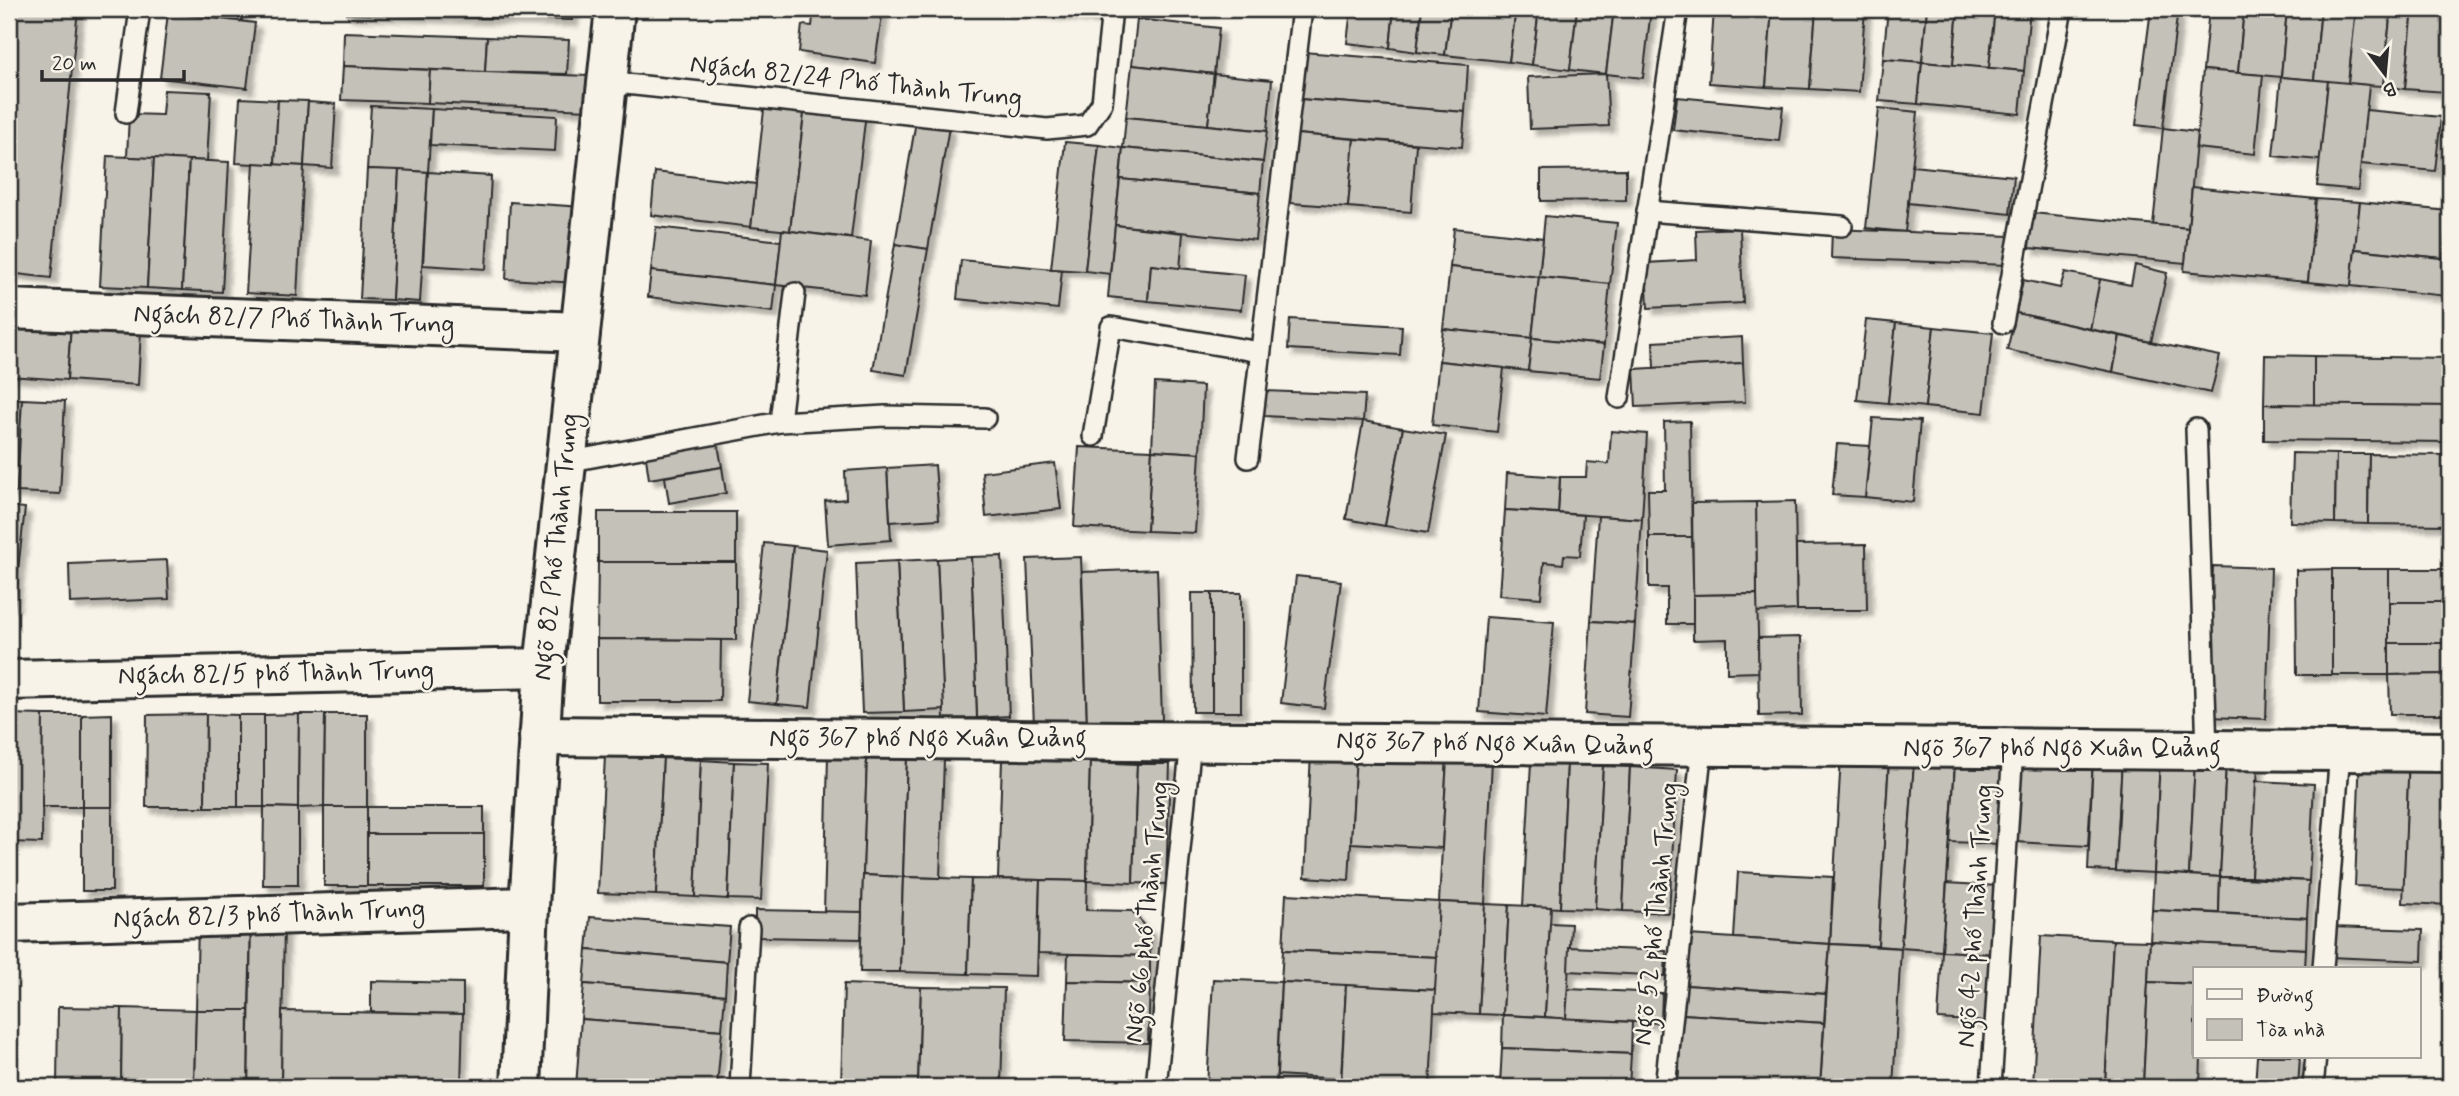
<svg xmlns="http://www.w3.org/2000/svg" width="2459" height="1096" viewBox="0 0 2459 1096" font-family="Mynerve,sans-serif">
	<defs>
		<filter id="shadow"><feDropShadow dx="6" dy="6" stdDeviation="2" flood-color="#0004"/></filter>
	</defs>
	<rect width="100%" height="100%" fill="#f7f3e8"/>
	<filter id="ink" filterUnits="userSpaceOnUse"><feTurbulence type="fractalNoise" baseFrequency=".0143" numOctaves="2"/><feDisplacementMap in="SourceGraphic" scale="14" xChannelSelector="R" yChannelSelector="G"/><feConvolveMatrix kernelMatrix="1 2 1 2 8 2 1 2 1" color-interpolation-filters="sRGB"/></filter>
	<g filter="url(#ink)">
		<!-- building -->
		<g fill="#c4c1b9" stroke="#2b2b2b" stroke-width="2" filter="url(#shadow)">
			<path d="M9,9H78L51,278L9,273Z"/>
			<path d="M169,9H243L242,21L168,13Z"/>
			<path d="M346,9H390V15L346,14Z"/>
			<path d="M390,9H480V18L390,15Z"/>
			<path d="M480,9H573L572,20L480,18Z"/>
			<path d="M814,9H883L875,63L799,52L802,25L812,26Z"/>
			<path d="M1005,9H1052L1051,13Z"/>
			<path d="M1052,9H1109L1108,18L1051,13Z"/>
			<path d="M1351,9H1394L1390,48L1347,43Z"/>
			<path d="M1394,9H1422L1417,52L1390,48Z"/>
			<path d="M1422,9H1451L1445,55L1417,52Z"/>
			<path d="M1451,9H1516L1509,62L1445,55Z"/>
			<path d="M1516,9H1539L1532,65L1509,62Z"/>
			<path d="M1539,9H1577L1570,70L1532,65Z"/>
			<path d="M1577,9H1614L1606,74L1570,70Z"/>
			<path d="M1614,9H1651L1643,78L1606,74Z"/>
			<path d="M1714,9H1772L1766,87L1709,83Z"/>
			<path d="M1772,9H1816L1810,89L1766,87Z"/>
			<path d="M1816,9H1865L1859,92L1810,89Z"/>
			<path d="M1888,9H1927L1922,62L1883,59Z"/>
			<path d="M1927,9H1958L1953,65L1922,62Z"/>
			<path d="M1958,9H1995L1989,68L1953,65Z"/>
			<path d="M1995,9H2030L2024,71L1989,68Z"/>
			<path d="M2151,9H2178L2163,128L2136,125Z"/>
			<path d="M2209,9H2244L2238,73L2203,70Z"/>
			<path d="M2244,9H2287L2281,77L2238,73Z"/>
			<path d="M2287,9H2321L2314,80L2281,77Z"/>
			<path d="M2321,9H2356L2348,84L2314,80Z"/>
			<path d="M2356,9H2391L2383,86L2348,84Z"/>
			<path d="M2391,9H2413L2405,89L2383,86Z"/>
			<path d="M2413,9H2450V45L2446,92L2405,89Z"/>
			<path d="M168,13L255,23L247,88L160,78Z"/>
			<path d="M1137,19L1219,28L1214,74L1132,65Z"/>
			<path d="M344,32L487,37L485,72L343,66Z"/>
			<path d="M487,37L569,40L567,74L485,72Z"/>
			<path d="M1303,52L1468,65L1465,112L1299,99Z"/>
			<path d="M1883,59L1922,62L1918,104L1879,101Z"/>
			<path d="M1922,62L2024,71L2020,114L1918,104Z"/>
			<path d="M1132,65L1214,74L1208,125L1126,117Z"/>
			<path d="M343,66L430,70L428,103L341,100Z"/>
			<path d="M430,70L590,76L589,110L428,103Z"/>
			<path d="M2203,70L2263,75L2255,154L2196,148Z"/>
			<path d="M1214,74L1272,80L1267,131L1208,125Z"/>
			<path d="M1606,74L1609,126L1530,129L1528,77Z"/>
			<path d="M2281,77L2328,81L2320,160L2273,156Z"/>
			<path d="M2328,81L2369,85L2358,190L2317,186Z"/>
			<path d="M164,90L211,92L207,161L127,157L129,114L162,115Z"/>
			<path d="M1677,97L1783,107L1779,141L1673,130Z"/>
			<path d="M240,98L278,100L275,165L236,163Z"/>
			<path d="M1299,99L1465,112L1462,147L1296,134Z"/>
			<path d="M278,100L308,101L304,166L275,165Z"/>
			<path d="M765,101L805,106L790,231L751,227Z"/>
			<path d="M308,102L336,104L332,168L304,166Z"/>
			<path d="M371,106L432,109L428,172L367,169Z"/>
			<path d="M805,106L866,113L851,238L790,231Z"/>
			<path d="M1879,108L1918,112L1905,232L1866,228Z"/>
			<path d="M432,109L557,116L555,151L430,145Z"/>
			<path d="M2366,110L2441,117L2435,171L2361,164Z"/>
			<path d="M1126,117L1267,131L1263,162L1123,148Z"/>
			<path d="M916,121L949,127L928,249L895,244Z"/>
			<path d="M2163,128L2197,132L2188,228L2153,225Z"/>
			<path d="M1296,134L1354,139L1348,207L1290,203Z"/>
			<path d="M1354,139L1416,144L1411,212L1348,207Z"/>
			<path d="M1065,142L1099,145L1085,271L1051,269Z"/>
			<path d="M1099,145L1123,148L1110,274L1085,271Z"/>
			<path d="M1123,148L1263,162L1260,193L1120,179Z"/>
			<path d="M107,156L154,158L147,288L100,286Z"/>
			<path d="M154,158L189,160L182,290L147,288Z"/>
			<path d="M189,160L229,162L222,292L182,290Z"/>
			<path d="M254,163L304,166L297,296L246,293Z"/>
			<path d="M1912,166L2014,176L2010,214L1908,203Z"/>
			<path d="M367,169L399,170L392,300L360,299Z"/>
			<path d="M1626,169V200L1541,201V170Z"/>
			<path d="M399,170L428,172L420,302L392,300Z"/>
			<path d="M428,172L491,176L486,269L423,265Z"/>
			<path d="M655,172L756,184L751,227L651,215Z"/>
			<path d="M1120,179L1260,193L1255,240L1115,225Z"/>
			<path d="M2192,187L2316,199L2308,282L2184,271Z"/>
			<path d="M2316,199L2360,202L2351,286L2308,282Z"/>
			<path d="M510,202L583,207L579,283L506,279Z"/>
			<path d="M2360,202L2448,211L2443,258L2355,249Z"/>
			<path d="M2032,213L2188,228L2185,263L2029,248Z"/>
			<path d="M1545,216L1617,223L1610,284L1539,277Z"/>
			<path d="M1115,225L1183,233L1180,269L1151,265L1148,301L1108,297Z"/>
			<path d="M656,227L781,241L776,285L651,271Z"/>
			<path d="M1454,228L1543,238L1539,277L1450,267Z"/>
			<path d="M1740,228L1743,303L1648,308L1646,263L1697,260L1696,230Z"/>
			<path d="M1832,229L2010,236L2008,265L1831,258Z"/>
			<path d="M782,230L871,241L865,295L776,285Z"/>
			<path d="M895,244L928,249L906,375L873,370Z"/>
			<path d="M2355,249L2450,259L2447,296L2351,286Z"/>
			<path d="M961,260L1062,270L1058,309L957,299Z"/>
			<path d="M1151,265L1245,275L1241,310L1148,301Z"/>
			<path d="M2135,265L2167,273L2151,342L2090,329L2100,279L2131,285Z"/>
			<path d="M1450,267L1539,277L1532,338L1443,329Z"/>
			<path d="M651,271L776,285L773,312L648,297Z"/>
			<path d="M2065,272L2100,279L2090,329L2016,313L2023,280L2060,288Z"/>
			<path d="M1539,277L1610,284L1604,345L1532,338Z"/>
			<path d="M2016,313L2120,336L2113,372L2007,350Z"/>
			<path d="M1290,319L1402,326L1400,355L1288,349Z"/>
			<path d="M1866,320L1896,323L1888,403L1857,400Z"/>
			<path d="M9,322L71,326L67,380L9,376Z"/>
			<path d="M1896,323L1934,327L1925,407L1888,403Z"/>
			<path d="M71,326L141,330L138,385L67,380Z"/>
			<path d="M1934,327L1993,333L1984,413L1925,407Z"/>
			<path d="M1443,329L1532,338L1528,371L1439,361Z"/>
			<path d="M2120,336L2220,356L2211,393L2113,372Z"/>
			<path d="M1742,337L1743,363L1654,368L1653,342Z"/>
			<path d="M1532,338L1604,345L1600,378L1528,371Z"/>
			<path d="M2265,355L2314,356V405L2264,404Z"/>
			<path d="M2314,356L2450,358V406L2314,405Z"/>
			<path d="M1439,361L1504,368L1497,432L1432,425Z"/>
			<path d="M1743,363L1745,402L1636,407L1634,369Z"/>
			<path d="M1155,383L1203,386L1200,453L1152,450Z"/>
			<path d="M1265,391L1365,395L1363,421L1264,416Z"/>
			<path d="M9,398L22,399L17,492H9Z"/>
			<path d="M22,399L65,401L60,494L17,492Z"/>
			<path d="M2264,404L2450,406V442L2264,440Z"/>
			<path d="M1873,418L1920,421L1913,502L1865,497Z"/>
			<path d="M1363,421L1403,428L1385,526L1346,519Z"/>
			<path d="M1690,421L1692,537H1649L1648,490H1665L1664,422Z"/>
			<path d="M1403,428L1446,435L1428,533L1385,526Z"/>
			<path d="M1611,431L1647,434L1642,519L1558,513L1560,477H1586L1587,462L1609,464Z"/>
			<path d="M717,439L722,467L649,479L645,451Z"/>
			<path d="M1837,444L1870,446L1865,497L1832,495Z"/>
			<path d="M1079,447L1152,450L1147,531L1074,527Z"/>
			<path d="M1152,450L1200,453L1195,533L1147,531Z"/>
			<path d="M2292,453L2336,454L2335,523L2290,522Z"/>
			<path d="M2336,454H2369L2368,524L2335,523Z"/>
			<path d="M2369,454L2450,455V525L2368,524Z"/>
			<path d="M1055,463L1061,509L986,517L982,472Z"/>
			<path d="M935,465L939,519L890,522L887,468Z"/>
			<path d="M722,467L726,493L669,503L665,477Z"/>
			<path d="M887,468L891,540L828,545L825,501L846,499L845,471Z"/>
			<path d="M1507,473L1560,477L1558,513L1505,510Z"/>
			<path d="M1795,501L1797,610L1757,612L1756,502Z"/>
			<path d="M1756,502L1757,594L1693,595L1692,503Z"/>
			<path d="M9,506L25,508L14,605H9Z"/>
			<path d="M1505,510L1583,515L1580,556L1564,555L1563,564L1544,562L1541,598L1499,595Z"/>
			<rect x="598" y="512" width="138" height="50"/>
			<path d="M1598,516L1642,519L1635,624L1591,621Z"/>
			<path d="M1649,537H1692L1694,624H1667V588H1649Z"/>
			<path d="M764,543L793,546L777,704L747,701Z"/>
			<path d="M1866,544L1867,610H1797L1796,545Z"/>
			<path d="M793,546L827,550L810,707L777,704Z"/>
			<path d="M1002,556L1009,716L977,718L971,557Z"/>
			<path d="M971,557L977,718L944,719L937,559Z"/>
			<path d="M1081,557L1087,723L1034,725L1027,559Z"/>
			<path d="M937,559L944,710L904,712L897,561Z"/>
			<path d="M167,560L169,599L70,603L69,564Z"/>
			<path d="M897,561L904,712L862,713L856,563Z"/>
			<path d="M598,562H736V640L597,639Z"/>
			<path d="M2213,566L2271,568L2266,719L2208,717Z"/>
			<path d="M1157,569L1162,720L1087,723L1082,572Z"/>
			<path d="M2332,569V675H2297L2296,570Z"/>
			<rect x="2332" y="569" width="57" height="106"/>
			<rect x="2389" y="569" width="61" height="33"/>
			<path d="M1296,576L1341,581L1324,708L1281,703Z"/>
			<path d="M1192,593H1212V712H1193Z"/>
			<rect x="1212" y="593" width="29" height="119"/>
			<path d="M1757,594L1759,672L1727,673V639L1693,640V595Z"/>
			<rect x="2389" y="602" width="61" height="41"/>
			<path d="M1486,617L1554,622L1546,717L1479,712Z"/>
			<path d="M1591,621L1635,624L1628,717L1585,714Z"/>
			<path d="M1801,637L1802,715L1759,716L1758,638Z"/>
			<path d="M597,639L721,640L720,701H597Z"/>
			<path d="M2389,643H2450V674L2389,675Z"/>
			<path d="M2450,674V714H2390L2389,675Z"/>
			<path d="M9,714L43,715L42,843L9,842Z"/>
			<path d="M112,714V807H82V715Z"/>
			<path d="M206,714L205,807H146L147,715Z"/>
			<path d="M206,714L238,715V807H205Z"/>
			<path d="M299,714L298,808L264,807V715Z"/>
			<path d="M299,714H325L324,807L298,808Z"/>
			<path d="M325,714H367V807H324Z"/>
			<path d="M43,715H82V807H42Z"/>
			<rect x="238" y="715" width="26" height="92"/>
			<path d="M1311,752L1356,754L1349,880L1305,877Z"/>
			<path d="M2360,753L2409,756L2404,888L2355,886Z"/>
			<path d="M1356,754L1447,758L1442,848L1351,843Z"/>
			<path d="M2019,754L2093,758L2088,846L2015,842Z"/>
			<path d="M605,756L663,758L656,895L598,893Z"/>
			<path d="M828,756L867,757L862,912H824Z"/>
			<path d="M2409,756L2450,757V905L2403,903Z"/>
			<path d="M867,757L907,758L903,877L863,875Z"/>
			<path d="M1841,757L1889,760L1878,946L1830,944Z"/>
			<path d="M663,758L701,760L695,897L656,895Z"/>
			<path d="M907,758L944,759L940,878L903,877Z"/>
			<path d="M1447,758L1492,760L1485,904L1439,902Z"/>
			<path d="M2093,758L2122,759L2116,871L2088,870Z"/>
			<path d="M2122,759L2160,761L2154,873L2116,871Z"/>
			<path d="M701,760L734,762L728,899L695,897Z"/>
			<path d="M1002,760L1090,762L1087,881L998,879Z"/>
			<path d="M1889,760L1914,762L1901,948L1878,946Z"/>
			<path d="M2160,761L2195,762L2189,875L2154,873Z"/>
			<path d="M734,762L768,763L761,900L728,899Z"/>
			<path d="M1090,762L1137,764L1133,883L1087,881Z"/>
			<path d="M1531,762L1567,764L1560,908L1523,906Z"/>
			<path d="M1914,762L1955,764L1942,951L1901,948Z"/>
			<path d="M2195,762L2226,764L2220,877L2189,875Z"/>
			<path d="M1137,764H1170L1166,884L1133,883Z"/>
			<path d="M1567,764L1603,766L1595,909L1560,908Z"/>
			<path d="M1955,764L2006,767L2001,844L1950,842Z"/>
			<path d="M2226,764L2258,766L2251,877H2220Z"/>
			<path d="M1603,766L1630,767L1623,911L1595,909Z"/>
			<path d="M1630,767L1677,770L1669,913L1623,911Z"/>
			<path d="M2256,781L2314,784L2309,881L2251,877Z"/>
			<rect x="82" y="807" width="30" height="84"/>
			<path d="M264,807L298,808V885H263Z"/>
			<rect x="324" y="807" width="43" height="79"/>
			<rect x="367" y="807" width="117" height="27"/>
			<rect x="367" y="834" width="117" height="52"/>
			<path d="M1738,872L1833,877L1830,944L1734,938Z"/>
			<path d="M2154,873L2220,877L2219,913L2152,910Z"/>
			<path d="M863,875L903,877L900,972H860Z"/>
			<path d="M903,877L971,879L968,974L900,972Z"/>
			<path d="M2220,877L2309,881L2307,918L2219,913Z"/>
			<path d="M971,879L1040,880L1037,976L968,974Z"/>
			<path d="M1040,880L1087,881L1086,910L1132,911L1151,932L1150,956L1038,953Z"/>
			<path d="M1947,883L1998,886L1994,954L1942,951Z"/>
			<path d="M1286,894L1439,902L1437,957L1283,950Z"/>
			<path d="M1439,902L1485,904L1479,1014L1433,1012Z"/>
			<path d="M1485,904L1509,905L1503,1015L1479,1014Z"/>
			<path d="M1509,905L1551,907L1545,1017L1503,1015Z"/>
			<path d="M755,910L862,912L861,939L755,937Z"/>
			<path d="M2152,910L2307,918L2306,949L2150,941Z"/>
			<path d="M590,917L730,927L727,962L587,950Z"/>
			<path d="M1550,923L1571,924L1566,1019L1545,1017Z"/>
			<path d="M198,924H251L249,1010H196Z"/>
			<path d="M251,924L284,925L281,1087H248Z"/>
			<path d="M2330,927L2423,930L2422,961L2329,957Z"/>
			<path d="M1688,935L1830,944L1826,994L1685,985Z"/>
			<path d="M2041,936L2113,940L2105,1087L2033,1085Z"/>
			<path d="M2113,940L2150,941L2143,1087H2105Z"/>
			<path d="M2150,941L2306,949L2305,968H2195V984L2148,982Z"/>
			<path d="M1830,944L1901,948L1893,1087H1820Z"/>
			<path d="M1569,947L1666,951L1665,976L1568,971Z"/>
			<path d="M587,950L727,962L725,995L584,984Z"/>
			<path d="M1283,950L1437,957L1435,990L1281,982Z"/>
			<path d="M1942,951L1994,954L1989,1022L1938,1019Z"/>
			<path d="M1068,954L1150,956V983L1067,981Z"/>
			<path d="M1213,979L1281,982L1276,1087H1207Z"/>
			<path d="M371,981L463,983V1014L371,1012Z"/>
			<path d="M1067,981L1150,983L1148,1043L1065,1041Z"/>
			<path d="M1281,982L1346,985L1341,1079L1277,1075Z"/>
			<path d="M2148,982L2195,984V1056H2201L2200,1087H2143Z"/>
			<path d="M584,984L725,995L722,1030L581,1019Z"/>
			<path d="M844,984L921,987L918,1087H841Z"/>
			<path d="M1346,985L1435,990L1430,1087H1341Z"/>
			<path d="M1685,985L1826,994L1824,1023L1682,1014Z"/>
			<path d="M921,987L1004,988L1001,1087H918Z"/>
			<path d="M1568,989L1662,993L1661,1023L1566,1019Z"/>
			<path d="M58,1007L122,1008L121,1087H57Z"/>
			<path d="M122,1008L196,1010L194,1087H121Z"/>
			<path d="M196,1010H249L248,1087H194Z"/>
			<path d="M282,1011L463,1014L461,1087H281Z"/>
			<path d="M1682,1014L1824,1023L1820,1087H1678Z"/>
			<path d="M1503,1015L1632,1022L1631,1054L1502,1048Z"/>
			<path d="M581,1019L722,1030L717,1087H576Z"/>
			<path d="M1502,1048L1631,1054L1629,1087L1500,1085Z"/>
			<path d="M2257,1056H2300L2298,1087H2255Z"/>
		</g>
		<g fill="none" stroke-linecap="round" stroke-linejoin="round">
			<!-- lane casing -->
			<g stroke="#2b2b2b" stroke-width="24">
				<g id="lane">
					<path d="M607,82L1047,129L1087,125L1102,103L1112,9"/>
					<path d="M126,113L140,9"/>
					<path d="M1647,211L1842,226"/>
					<path d="M2003,323L2062,9"/>
					<path d="M1619,398L1678,9"/>
					<path d="M780,422L795,293"/>
					<path d="M2196,429L2207,750"/>
					<path d="M1093,436L1111,327L1260,352"/>
					<path d="M1248,458L1302,9"/>
					<path d="M566,462L780,422L885,416L985,418"/>
					<path d="M2323,968L2340,751"/>
					<path d="M740,1087L749,928"/>
					<path d="M1156,1087L1191,741"/>
					<path d="M1665,1087L1702,746"/>
					<path d="M1991,1087L2013,749"/>
					<path d="M2313,1087L2316,1056"/>
				</g>
			</g>
			<!-- street casing -->
			<g stroke="#2b2b2b" stroke-width="44">
				<g id="street">
					<path d="M9,309L580,332"/>
					<path d="M9,680L544,668"/>
					<path d="M539,736L2450,752"/>
					<path d="M9,923L529,907"/>
					<path d="M521,1087L529,907L544,668L615,9"/>
				</g>
			</g>
			<!-- lane -->
			<use href="#lane" stroke="#f7f3e8" stroke-width="19"/>
			<!-- street -->
			<use href="#street" stroke="#f7f3e8" stroke-width="38"/>
		</g>
	</g>
	<g text-anchor="middle" dominant-baseline="central" stroke-width="5" stroke-linejoin="round" paint-order="stroke">
		<!-- street labels -->
		<g font-size="26" fill="#2b2b2b" stroke="#f7f3e8">
			<text transform="translate(856 82) rotate(6)">Ngách 82/24 Phố Thành Trung</text>
			<text transform="translate(294 320) rotate(2)">Ngách 82/7 Phố Thành Trung</text>
			<text transform="translate(557 547) rotate(-84)">Ngõ 82 Phố Thành Trung</text>
			<text transform="translate(276 674) rotate(-1)">Ngách 82/5 phố Thành Trung</text>
			<text x="928" y="739">Ngõ 367 phố Ngô Xuân Quảng</text>
			<text transform="translate(1495 744) rotate(1)">Ngõ 367 phố Ngô Xuân Quảng</text>
			<text x="2062" y="749">Ngõ 367 phố Ngô Xuân Quảng</text>
			<text transform="translate(1148 912) rotate(-84)">Ngõ 66 phố Thành Trung</text>
			<text transform="translate(1657 914) rotate(-84)">Ngõ 52 phố Thành Trung</text>
			<text transform="translate(269 915) rotate(-2)">Ngách 82/3 phố Thành Trung</text>
			<text transform="translate(1976 916) rotate(-86)">Ngõ 42 phố Thành Trung</text>
		</g>
	</g>
	<!-- margin -->
	<rect width="2459" height="1096" fill="none" stroke="#f7f3e8" stroke-width="35"/>
	<rect x="18" y="18" width="2424" height="1061" fill="none" stroke="#2b2b2b" stroke-width="2.5" filter="url(#ink)"/>
	<!-- legend -->
	<rect x="2193" y="967" width="228" height="91" fill="#f7f3e8" stroke="#a5a39c" stroke-width="2"/>
	<rect x="2207" y="989" width="35" height="10" fill="#f7f3e8" stroke="#a5a39c" stroke-width="2"/>
	<text x="2256" y="1002" font-size="21" fill="#2b2b2b">Đường</text>
	<rect x="2207" y="1019" width="35" height="21" fill="#c4c1b9" stroke="#a5a39c" stroke-width="2"/>
	<text x="2256" y="1036" font-size="21" fill="#2b2b2b">Tòa nhà</text>
	<!-- north arrow -->
	<g transform="translate(2385 74) rotate(164)" stroke="#f7f3e8" stroke-width="5" paint-order="stroke">
	<path d="M0-5L12 26L0 18L-12 26Z" fill="#2b2b2b"/>
	<text y="-10" font-size="19" font-weight="bold" text-anchor="middle" fill="#2b2b2b">B</text>
	</g>
	<!-- scale -->
	<path d="M42 70v10h142v-10" fill="none" stroke="#2b2b2b" stroke-width="3.5"/>
	<text x="52" y="70" font-size="21" fill="#2b2b2b" stroke="#f7f3e8" stroke-width="5" paint-order="stroke">20 m</text>
</svg>
